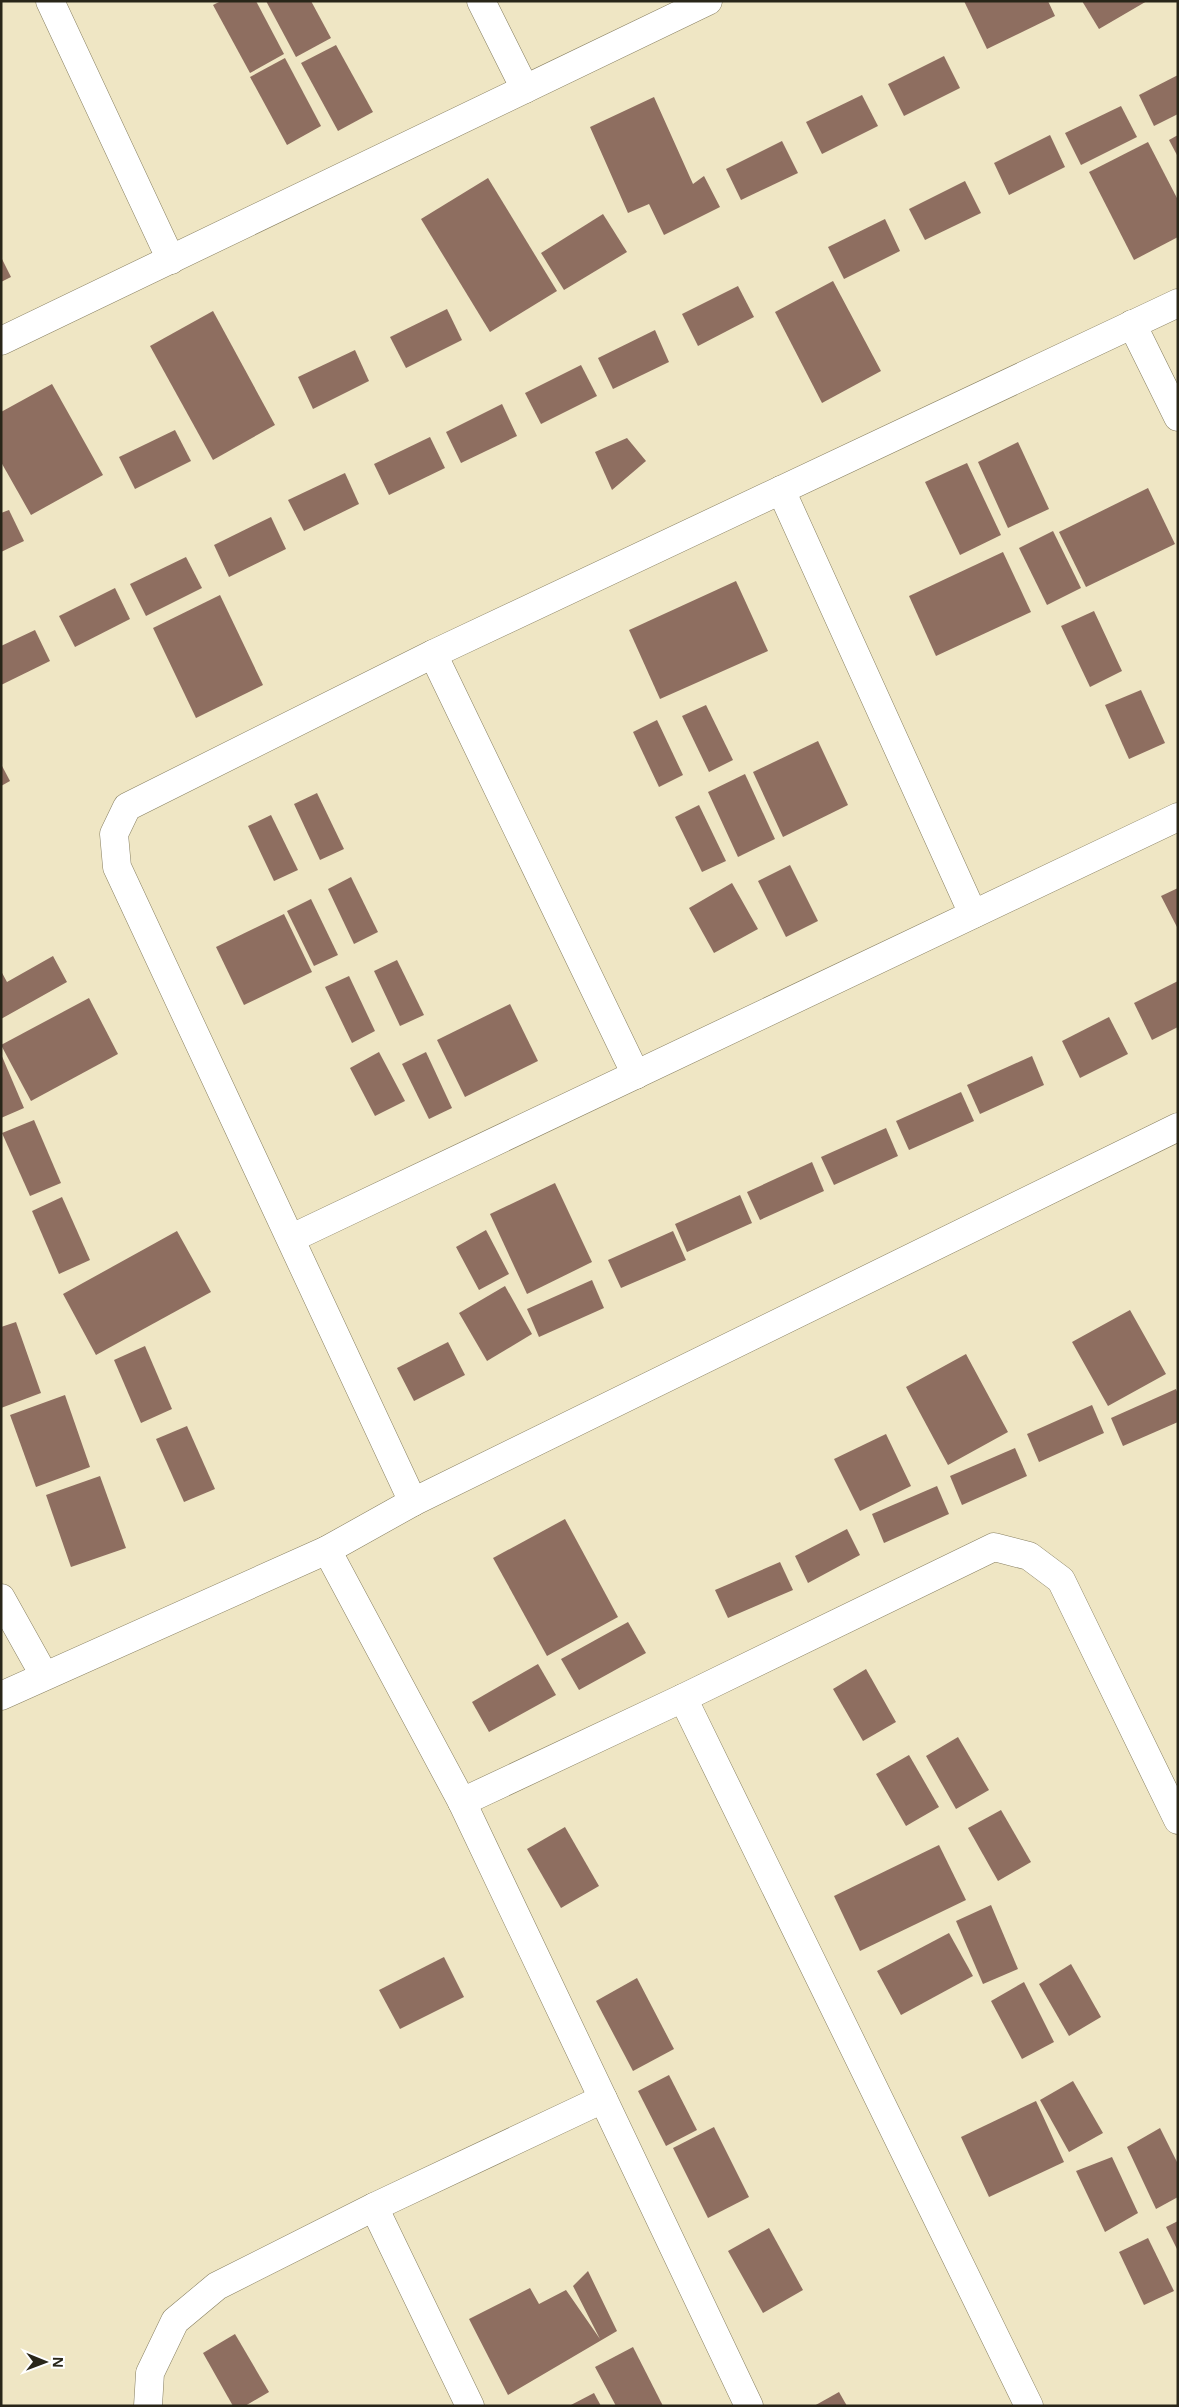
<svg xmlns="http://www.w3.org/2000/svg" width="1179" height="2407" viewBox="0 0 1179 2407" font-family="'Open Sans',sans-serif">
	<rect width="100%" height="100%" fill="#efe6c4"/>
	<!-- building -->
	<g fill="#8e6e60">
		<path d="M221,1H256L284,54L250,73L213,5Z"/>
		<path d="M266,1H311L331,38L296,57Z"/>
		<path d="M964,1H1048L1055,16L987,49Z"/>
		<path d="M1082,1H1147L1099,29Z"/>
		<path d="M336,45L373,112L338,131L301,63Z"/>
		<path d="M944,56L960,88L904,116L888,84Z"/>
		<path d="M285,58L321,126L287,145L250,77Z"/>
		<path d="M1178,75V114L1154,126L1139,95Z"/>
		<path d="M862,95L878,126L822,154L806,122Z"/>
		<path d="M654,97L693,184L704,176L720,207L664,235L649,204L628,213L590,127Z"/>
		<path d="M1121,106L1137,137L1081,165L1065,133Z"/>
		<path d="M1050,135L1065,167L1009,195L994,163Z"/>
		<path d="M1178,135V157L1169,140Z"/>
		<path d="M782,141L798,173L741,200L726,169Z"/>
		<path d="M1148,142L1178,200V237L1134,260L1089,172Z"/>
		<path d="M488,178L557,291L490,332L421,219Z"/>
		<path d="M965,181L981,213L925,240L909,209Z"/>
		<path d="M603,214L627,252L564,290L541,253Z"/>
		<path d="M885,219L900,251L844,279L828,247Z"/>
		<path d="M1,257L11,277L1,282Z"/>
		<path d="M833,281L881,371L822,403L775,312Z"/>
		<path d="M738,286L754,317L698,346L682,314Z"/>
		<path d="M447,309L462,340L406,368L390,337Z"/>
		<path d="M213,311L275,425L213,460L150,346Z"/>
		<path d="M655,330L669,362L613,389L598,358Z"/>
		<path d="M355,350L369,381L313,409L298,377Z"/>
		<path d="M581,365L597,396L541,424L525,393Z"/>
		<path d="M52,384L103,475L31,515L1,462V412Z"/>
		<path d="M502,404L517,436L461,463L446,432Z"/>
		<path d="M175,430L191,461L135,489L119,457Z"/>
		<path d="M430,437L445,468L389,495L374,464Z"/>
		<path d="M627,438L646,461L612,490L595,452Z"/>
		<path d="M1018,442L1049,509L1008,528L978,462Z"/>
		<path d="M967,463L1001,535L960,555L925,482Z"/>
		<path d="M345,473L359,504L304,531L288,500Z"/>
		<path d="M1148,488L1175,544L1086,587L1059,532Z"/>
		<path d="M9,510L24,541L1,552V513Z"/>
		<path d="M271,517L286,549L229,577L214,545Z"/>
		<path d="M1053,531L1081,588L1047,605L1019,548Z"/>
		<path d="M1003,552L1031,612L936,656L909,596Z"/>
		<path d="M186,557L202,588L146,616L130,584Z"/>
		<path d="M736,581L768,651L660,699L629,630Z"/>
		<path d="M115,588L130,619L75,647L59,616Z"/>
		<path d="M220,595L263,685L196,718L153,628Z"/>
		<path d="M1094,611L1122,671L1090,687L1061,626Z"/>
		<path d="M35,630L50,661L1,685V646Z"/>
		<path d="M1141,690L1165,743L1129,759L1105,705Z"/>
		<path d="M706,705L733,760L709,772L682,716Z"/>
		<path d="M657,720L683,775L659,787L633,732Z"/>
		<path d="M818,741L848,805L783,837L753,772Z"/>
		<path d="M1,764L10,781L1,786Z"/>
		<path d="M745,774L775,839L738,857L708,792Z"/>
		<path d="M317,793L344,849L320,860L294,804Z"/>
		<path d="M699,805L726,861L702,872L675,817Z"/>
		<path d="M271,815L298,870L274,881L248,826Z"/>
		<path d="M790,865L818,921L786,937L758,881Z"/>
		<path d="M351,877L378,932L354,944L328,889Z"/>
		<path d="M732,883L758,929L714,953L689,908Z"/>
		<path d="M1178,888V929L1161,896Z"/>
		<path d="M311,899L338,955L314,966L287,911Z"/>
		<path d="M284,914L312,972L244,1005L216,947Z"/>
		<path d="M53,956L67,982L1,1019V971L7,982Z"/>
		<path d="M397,960L424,1015L400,1026L374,971Z"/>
		<path d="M349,976L375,1031L352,1043L325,987Z"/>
		<path d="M1178,981V1027L1152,1040L1134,1003Z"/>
		<path d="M89,998L118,1054L31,1101L1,1045Z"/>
		<path d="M510,1004L538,1061L465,1097L437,1040Z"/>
		<path d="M1109,1017L1128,1054L1080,1078L1062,1041Z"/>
		<path d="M379,1052L405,1101L375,1116L350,1068Z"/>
		<path d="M426,1052L452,1108L429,1119L402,1064Z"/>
		<path d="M1,1054L24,1108L1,1118Z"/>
		<path d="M1032,1056L1044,1085L980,1114L967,1085Z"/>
		<path d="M961,1092L974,1121L909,1150L896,1121Z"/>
		<path d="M34,1120L61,1183L30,1196L2,1133Z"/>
		<path d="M886,1128L898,1156L834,1185L821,1157Z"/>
		<path d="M812,1162L824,1191L760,1220L747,1192Z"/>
		<path d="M555,1183L592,1262L527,1294L490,1214Z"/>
		<path d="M740,1195L752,1223L687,1252L675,1224Z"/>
		<path d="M62,1197L90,1260L59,1274L32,1211Z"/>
		<path d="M486,1230L509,1274L479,1290L456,1247Z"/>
		<path d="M177,1231L211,1292L96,1355L63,1294Z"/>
		<path d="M673,1231L686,1260L621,1288L608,1260Z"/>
		<path d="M592,1280L604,1308L539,1337L527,1309Z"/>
		<path d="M505,1286L532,1334L487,1361L459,1313Z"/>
		<path d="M1130,1310L1166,1374L1108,1406L1072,1342Z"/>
		<path d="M16,1322L41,1393L1,1408V1327Z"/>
		<path d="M448,1342L465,1375L414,1401L397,1368Z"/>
		<path d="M145,1346L172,1409L141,1423L114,1360Z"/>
		<path d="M966,1354L1008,1432L948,1465L906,1387Z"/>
		<path d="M1176,1389L1178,1394V1422L1123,1446L1111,1418Z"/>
		<path d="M65,1395L90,1467L36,1487L10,1415Z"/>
		<path d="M1092,1405L1104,1433L1039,1462L1027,1434Z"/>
		<path d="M187,1426L215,1489L184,1502L156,1439Z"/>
		<path d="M886,1434L911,1486L860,1511L834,1459Z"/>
		<path d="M1015,1448L1027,1476L962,1505L950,1476Z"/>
		<path d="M100,1476L126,1548L71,1567L46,1495Z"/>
		<path d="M937,1486L949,1514L884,1543L872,1514Z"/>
		<path d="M565,1519L618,1617L547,1656L493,1558Z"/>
		<path d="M847,1529L860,1555L808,1583L795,1556Z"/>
		<path d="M780,1562L793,1590L728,1618L715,1590Z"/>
		<path d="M628,1622L646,1653L579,1690L561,1659Z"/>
		<path d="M538,1664L556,1695L489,1732L472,1702Z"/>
		<path d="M866,1669L896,1722L863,1741L833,1689Z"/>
		<path d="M958,1737L989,1790L956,1809L926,1756Z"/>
		<path d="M909,1755L939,1807L906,1826L876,1774Z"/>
		<path d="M1001,1810L1031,1862L998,1881L968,1828Z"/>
		<path d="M565,1827L599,1886L561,1908L527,1849Z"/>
		<path d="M939,1845L966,1900L860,1951L834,1896Z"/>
		<path d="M991,1905L1018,1969L983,1984L956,1921Z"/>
		<path d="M949,1933L973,1976L901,2015L877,1971Z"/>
		<path d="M444,1957L464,1997L400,2029L379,1990Z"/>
		<path d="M1071,1964L1101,2017L1069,2036L1039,1984Z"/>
		<path d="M637,1978L674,2049L633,2071L596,2001Z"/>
		<path d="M1024,1982L1054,2042L1022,2059L991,2001Z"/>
		<path d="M669,2075L697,2130L666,2146L638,2091Z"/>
		<path d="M1073,2081L1103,2133L1069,2152L1040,2100Z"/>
		<path d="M1036,2101L1064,2162L989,2197L961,2137Z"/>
		<path d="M714,2127L749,2197L708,2218L673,2148Z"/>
		<path d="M1160,2128L1178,2164V2197L1156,2209L1127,2147Z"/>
		<path d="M1112,2157L1138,2213L1105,2232L1076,2171Z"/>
		<path d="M1178,2221V2251L1166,2227Z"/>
		<path d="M769,2228L803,2290L763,2313L728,2251Z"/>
		<path d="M1148,2238L1174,2291L1144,2305L1119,2252Z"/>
		<path d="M588,2271L617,2331L508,2395L469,2319L530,2288L539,2304L566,2290L600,2339L573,2286Z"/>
		<path d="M235,2334L269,2392L245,2406H233L203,2353Z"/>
		<path d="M633,2347L663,2406H616L595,2367Z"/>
		<path d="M839,2392L847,2406H814Z"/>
		<path d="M594,2393L601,2406H569Z"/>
	</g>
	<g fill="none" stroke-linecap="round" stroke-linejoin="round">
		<!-- street casing -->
		<g stroke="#877f60" stroke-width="29">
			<g id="street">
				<path d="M50,1L171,260"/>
				<path d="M481,1L525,89"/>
				<path d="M1132,324L1178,417"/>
				<path d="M1,341L708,1"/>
				<path d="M781,490L973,914"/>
				<path d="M433,654L636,1075"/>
				<path d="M292,1238L1178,817"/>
				<path d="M413,1502L117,867L114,834L127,807L433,654L1178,303"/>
				<path d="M327,1550L462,1802L749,2406"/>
				<path d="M1,1598L44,1675"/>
				<path d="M1,1696L327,1550L413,1502L1178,1127"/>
				<path d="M683,1698L1029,2406"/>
				<path d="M462,1802L683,1698L994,1547L1029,1556L1061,1580L1178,1820"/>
				<path d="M374,2207L470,2406"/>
				<path d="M148,2406L150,2373L175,2321L217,2286L374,2207L603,2099"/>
			</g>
		</g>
		<!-- street -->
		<use href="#street" stroke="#fff" stroke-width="28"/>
	</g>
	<!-- border -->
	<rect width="1179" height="2407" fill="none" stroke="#292619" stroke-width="5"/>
	<!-- north arrow -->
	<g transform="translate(45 2362) rotate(91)" stroke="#ffffff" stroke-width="4" paint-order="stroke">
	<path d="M0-4L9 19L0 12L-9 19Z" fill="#292619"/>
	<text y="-8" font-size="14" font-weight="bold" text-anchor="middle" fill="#292619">N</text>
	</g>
</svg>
